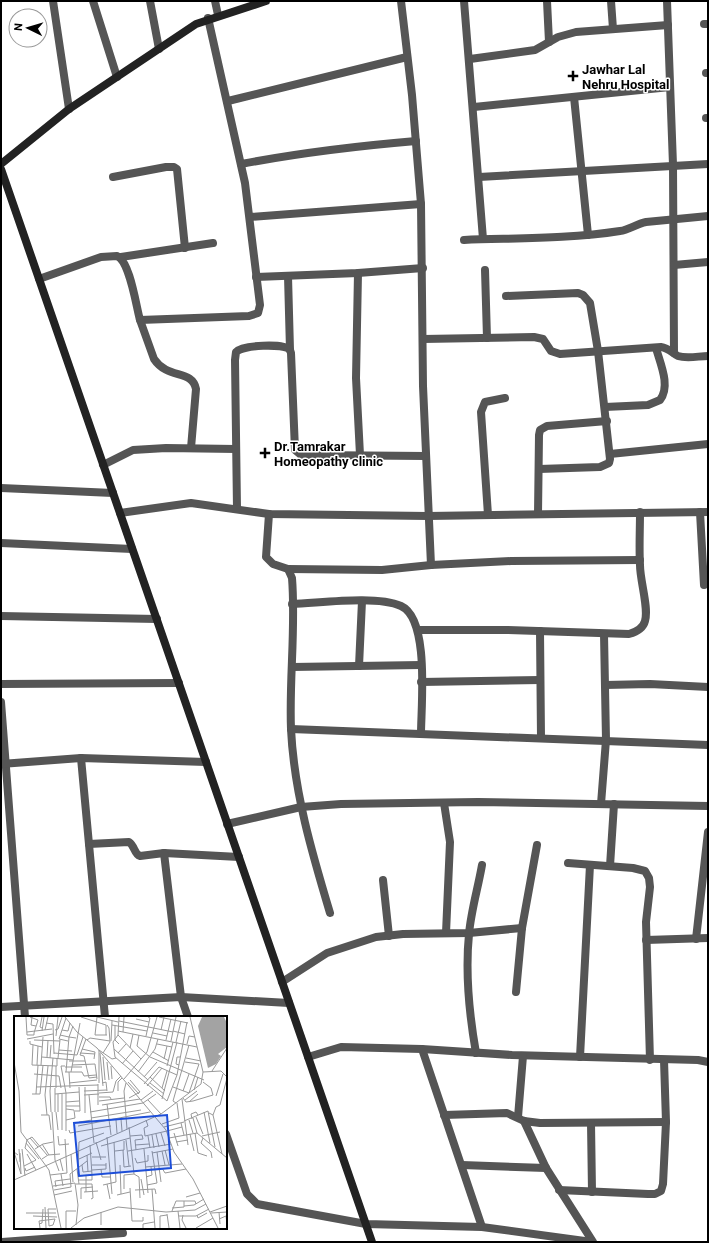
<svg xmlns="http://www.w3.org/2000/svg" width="709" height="1243" viewBox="0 0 709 1243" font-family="Roboto,sans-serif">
	<rect width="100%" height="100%" fill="#fff"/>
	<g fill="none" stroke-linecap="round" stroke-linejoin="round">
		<!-- street -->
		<g stroke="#555" stroke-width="8">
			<path d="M53,1L69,109"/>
			<path d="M93,1L117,77"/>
			<path d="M150,1L159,49"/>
			<path d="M215,1L218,15"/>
			<path d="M401,1L412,95L421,204L423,386L431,565"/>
			<path d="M464,1L483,239"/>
			<path d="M547,1L549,42"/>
			<path d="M611,1L613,29"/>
			<path d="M667,1L673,165L674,353"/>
			<path d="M704,24H708"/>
			<path d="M470,59L535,50L558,37L576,32L668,25"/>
			<path d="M706,73H708"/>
			<path d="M574,97L588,235"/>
			<path d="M228,101L407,57"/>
			<path d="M474,107L670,87"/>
			<path d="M706,118H708"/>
			<path d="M241,164C299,153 357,146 416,141"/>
			<path d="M113,177L166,167H174L177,169L185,248"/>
			<path d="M479,177L708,164"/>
			<path d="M250,217L421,204"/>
			<path d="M464,240C516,238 569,239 620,231C629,230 636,224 646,222L708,216"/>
			<path d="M121,257L213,243"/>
			<path d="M674,265L708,262"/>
			<path d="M485,270L487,338"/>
			<path d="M358,273L356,378L360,455"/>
			<path d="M288,276L290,350"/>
			<path d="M256,277L358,273L423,268"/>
			<path d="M39,279L101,257L117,256C130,261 136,306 140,320L249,316L258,313L260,305L245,183L208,18"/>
			<path d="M506,296L578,293L583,295L590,303L598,351L610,459L609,463L600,467L539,469"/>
			<path d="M140,320L154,359C168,380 192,369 196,389L191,448"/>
			<path d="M423,339L534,337L543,339L551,351L560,354L661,347C669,348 672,353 678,356C687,359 699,356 708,356"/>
			<path d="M605,407L648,405L660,400C671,386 660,363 656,348"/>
			<path d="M610,454L708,444"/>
			<path d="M103,465L133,450L166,448L236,449"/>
			<path d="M1,488L113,493"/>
			<path d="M237,509L235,360L236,352C242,345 284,343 290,350L291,353L295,450L301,455H307L426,456"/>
			<path d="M700,512L704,585"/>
			<path d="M120,513L191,503L269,514L428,516L708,512"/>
			<path d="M269,514L266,557L273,564L288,569L292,578C296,628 289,679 291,729C294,792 312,853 330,913"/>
			<path d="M538,514L539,435L540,430L547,426L607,421"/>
			<path d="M488,515L481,412L485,402L505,398"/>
			<path d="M1,543L132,549"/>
			<path d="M288,569L382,570L431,565L511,561L640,560"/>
			<path d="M292,604C321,603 376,595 401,606C430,619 421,706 421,734"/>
			<path d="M1,616L157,619"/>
			<path d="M418,630H508L629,634C636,632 643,629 645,621C649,608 640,581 640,565C639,548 640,530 640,512"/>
			<path d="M540,631L541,738"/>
			<path d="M359,666L362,601"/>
			<path d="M292,667L421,665"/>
			<path d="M421,682L540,680"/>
			<path d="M1,684L179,683"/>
			<path d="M605,685L650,684L708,687"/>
			<path d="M1,702L25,1017"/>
			<path d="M291,729L708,745"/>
			<path d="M81,758L105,1017"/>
			<path d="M1,764L81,758L206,762"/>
			<path d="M444,803L450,842L446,933"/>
			<path d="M601,804L606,740L604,634"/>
			<path d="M227,824L301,807L341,804L478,802L708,806"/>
			<path d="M89,844L129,842C135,846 134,854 140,856L164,853L239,857"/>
			<path d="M164,853L181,997L188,1017"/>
			<path d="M568,863L633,868L645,871L649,878L650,887L646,922L650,1060"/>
			<path d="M610,866L614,804"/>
			<path d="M383,880L389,936"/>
			<path d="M696,939L708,832"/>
			<path d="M646,940L708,938"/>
			<path d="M282,982L327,953L376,937L403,934L469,933L522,928"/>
			<path d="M516,992L522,928L537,845"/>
			<path d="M1,1007L181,997L289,1003"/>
			<path d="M422,1049L482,1227"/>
			<path d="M476,1053C469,1013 465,974 469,934C471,911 478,888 482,865"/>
			<path d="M308,1057L341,1047L422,1049L512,1055L698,1060L708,1062"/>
			<path d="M580,1057L590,865"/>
			<path d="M444,1115L507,1113L524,1121L540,1123L666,1122"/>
			<path d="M518,1117L523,1056"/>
			<path d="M524,1121L546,1168L593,1242"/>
			<path d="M591,1123L592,1192"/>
			<path d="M226,1134L247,1194L257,1204L366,1224L482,1227L592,1242"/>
			<path d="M462,1165L546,1168"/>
			<path d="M559,1190L648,1194H655L661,1191L663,1184L666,1122L664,1060"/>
			<path d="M2,1242L123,1233"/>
		</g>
		<!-- secondary -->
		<g stroke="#222" stroke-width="8">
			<path d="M1,164L69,109L196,24L266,1"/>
			<path d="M1,169L372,1242"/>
		</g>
	</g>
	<!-- markers -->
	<g fill="#000" stroke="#fff" stroke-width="1.5">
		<path d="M571 70h4v4h4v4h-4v4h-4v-4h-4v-4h4z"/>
		<path d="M263 447h4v4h4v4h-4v4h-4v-4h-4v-4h4z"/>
	</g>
	<g text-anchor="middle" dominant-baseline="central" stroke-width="3" stroke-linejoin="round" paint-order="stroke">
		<!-- poi labels -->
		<g font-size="13" font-weight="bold" fill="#000" stroke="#fff" text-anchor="start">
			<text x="582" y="69">Jawhar Lal<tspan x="582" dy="15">Nehru Hospital</tspan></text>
			<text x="274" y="446">Dr.Tamrakar<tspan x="274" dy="15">Homeopathy clinic</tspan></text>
		</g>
	</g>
	<!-- overview -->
	<g transform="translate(14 1016)">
		<rect width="213" height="213" fill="#fff"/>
		<path d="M188,1H210L213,7V31L204,38L207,40L202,48L194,52L184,10Z" fill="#a3a3a3"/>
		<path fill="none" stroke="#999" stroke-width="1" d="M12,1L13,19H20V17M16,1L24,4L20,17M18,1L17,9L22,10M28,1L26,11L28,12M51,1L63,16L83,32L152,114L160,136L179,163L204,212M67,1L92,9V19M83,1L81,19H93M83,1L104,6M105,1L104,19L127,43M145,1L174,7M52,2L45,23L54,25M122,3L135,6M105,5L159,16M32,7L39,8L40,38M98,9L133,15M59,10L55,21L62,22M101,10V24L105,28M31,14L34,1M41,14L44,13L48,1M48,14L54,15L56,7M147,14L150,1M28,15L30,1M104,15L183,31M159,15L171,18M13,16L38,13M109,16L110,1M139,17L153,20M46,19L55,21L52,56M104,19L99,26L101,41L153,85L163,59L173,6M125,19L123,30L136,41L190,64M42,20L44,1M132,20L136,2L134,1M13,23L39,18M72,23L66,39L70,40L75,62L83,61M20,24L46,25M73,24L76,22L96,25M152,24L157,3M16,25V28L28,31M97,25L98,5M157,25L162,1M162,26L167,5M143,28L158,31M173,28L175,20L181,21M19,29L18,49L43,50V42M116,32L119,18M68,33L81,36L80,43M100,33L134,64M45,34L58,35M139,36L155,45M40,37L63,39L69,21M66,37L81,38M86,37L89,70M89,37L96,26L95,12L93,9M104,37L112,28M28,41L59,44M33,41L34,24M89,41L91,64M36,42L37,29M44,42L46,24M172,42L187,45M150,43L153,30M55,45H71M0,46L5,75L7,116L35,154L47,212M93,46L95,64M171,46L185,48M81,48L83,63M108,48L119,35M23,49L24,30M27,49L29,21M58,49L81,48M165,49L162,48L163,41H166M51,50H47L52,77V115M97,50L98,63M153,50L159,26M51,51H68M198,55L213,32M51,56H68L70,60L82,59M55,56L56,72M57,56L66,7M124,56L141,33L144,23M189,56L207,55L213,61M20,58L45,60L47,72M130,61L143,46M136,61L151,75M110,63L133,36L143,1M114,66L125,78M55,67L83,64M85,67V34L98,43L102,42M88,67L92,66L93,75M112,67L110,75L113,113M136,67L150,78M84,68V89M130,68L145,51L163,59M133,70L148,52M22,71L84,69M71,71V97M159,71L175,77M41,72V96M42,72V50M148,72L153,55M180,74L184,61M70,75L93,74M104,75V66L108,62M169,75L175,58M85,77L99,76L102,65L107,60M175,77L185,48M18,78H26L29,49M22,78L24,49M41,78L65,76M44,78V96M70,79L85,78M75,79L80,127M202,80L209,58M85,81H96L97,83M115,82L126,76L116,64M169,82L172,86L179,85L199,79L197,72L189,66M148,83L163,26M168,83L174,129M127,84L139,75M134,84L147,98M171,84L183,75M85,85L110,82M52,86L65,85M175,86L184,78M162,87L159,85L175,29M93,88L97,119M88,89L126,83M52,90H66M52,93L60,94L61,102L52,104M61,95H66L65,71M37,96L36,75L39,42M38,96L41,144L45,155M42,96L44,114M76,96L129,87L142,78M190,96L196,127M195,97L199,99L208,138M27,99H35L37,114M33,99L31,79L34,50M199,99L202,91L206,89L213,62M182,101L189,118M77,102L127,94M179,102L183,117M107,103L108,115M178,103L177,98L182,96L184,99M102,104L103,117M132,104L134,110L130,112L131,120L153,115M175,104L179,117M170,105L194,95L201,131M65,106L78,104M167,107L170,119M148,108L165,102L163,87M64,110L136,96M115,111L120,158L125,161L126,182M150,111L170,106M48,114V78M55,114L56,117L97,110M153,115L168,111M147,117L151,130M160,117L164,130M181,117L184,137L193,140M142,118L145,131M176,118L180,135M138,119L140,132M44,120L45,129L55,128M116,120L128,119L129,123L121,124L122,134M134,120L136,132M188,120L206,116M93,121L98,178M16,122L24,131M155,122L183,117L213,142M189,122L187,127L197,136L198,142M13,124L18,121L33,139M13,124L11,132L22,144M112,124L115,150M82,126L87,144M162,126L174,124M12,127L25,143M28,128L35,139M121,129L135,128M87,130L116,122M5,133L6,146M8,133L11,160M21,133L29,128L39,126M130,133L134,177M109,134L110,151L117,150M151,134L155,149M101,135L110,134V125M114,135L157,128M148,135L151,149M143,136L147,166M138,137L159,133M13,138L22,154M57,138L59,166M4,139L0,136L7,158L6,137M73,139L74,156M78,141H92M121,142L123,147L134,145V139M28,143L34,139L46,138M46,143L49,155M65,143L78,137M68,149L69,156L78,155M78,149H92M106,149L107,178M10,150L22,144M64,151L65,126L90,117M131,151L168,148M11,152L12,155L21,151M148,152L151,157L172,153M63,153L65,168M87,153L88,161H97M78,154L92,153V147M47,158L49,170M36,159L53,157L51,123M64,160L78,159L76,129M72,160V176M132,161L138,159L137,151M127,163L130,179M0,164L147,98L187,68L189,56L176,1M64,164H78V159M62,168H78L79,182L77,183M93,168L96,183M89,169L102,166L100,126M133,169L143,167L138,135M39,170L61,167L64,189L62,209M42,171L41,165L56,163M116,172L118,205H129V201M110,173V159L120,158M138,173L141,212M40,174L57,171L56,158L73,145M121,174L141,173L142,178M70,176L84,175M40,179L58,175M103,179L116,176M172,181L186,177M67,183V172L79,171M170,190L180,189L190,183M31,191L32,212M158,192L170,191V185M158,195L162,185H181L182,188M164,195L166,212M196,196L213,190M205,196L206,208M12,197H42M197,197L213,196M153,198L155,212M169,199L168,204L172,212M183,199L184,202L193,197M19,200L43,201M165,200H182L195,193M41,203L39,209L35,210L34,193H42M205,203L212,200L213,208M25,208L28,207L29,193M87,209V196M26,212L25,205L41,203M52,212V195H62M57,212L70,202L104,191L152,196L181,194L192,188M129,212V208L140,206M146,212V200L153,199M182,212L199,202"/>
		<path fill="#1d4ed8" fill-opacity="0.15" stroke="#1d4ed8" stroke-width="2" d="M153,99L157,152L65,160L60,107Z"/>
		<rect width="213" height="213" fill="none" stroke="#000" stroke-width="2"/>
	</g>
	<!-- border -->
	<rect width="709" height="1243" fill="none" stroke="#000000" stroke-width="4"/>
	<!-- north arrow -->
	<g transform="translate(28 28) rotate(275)"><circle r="19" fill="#ffffff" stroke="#999999"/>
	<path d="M0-3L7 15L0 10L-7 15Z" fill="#000000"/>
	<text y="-6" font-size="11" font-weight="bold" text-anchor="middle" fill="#000000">N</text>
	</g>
</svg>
